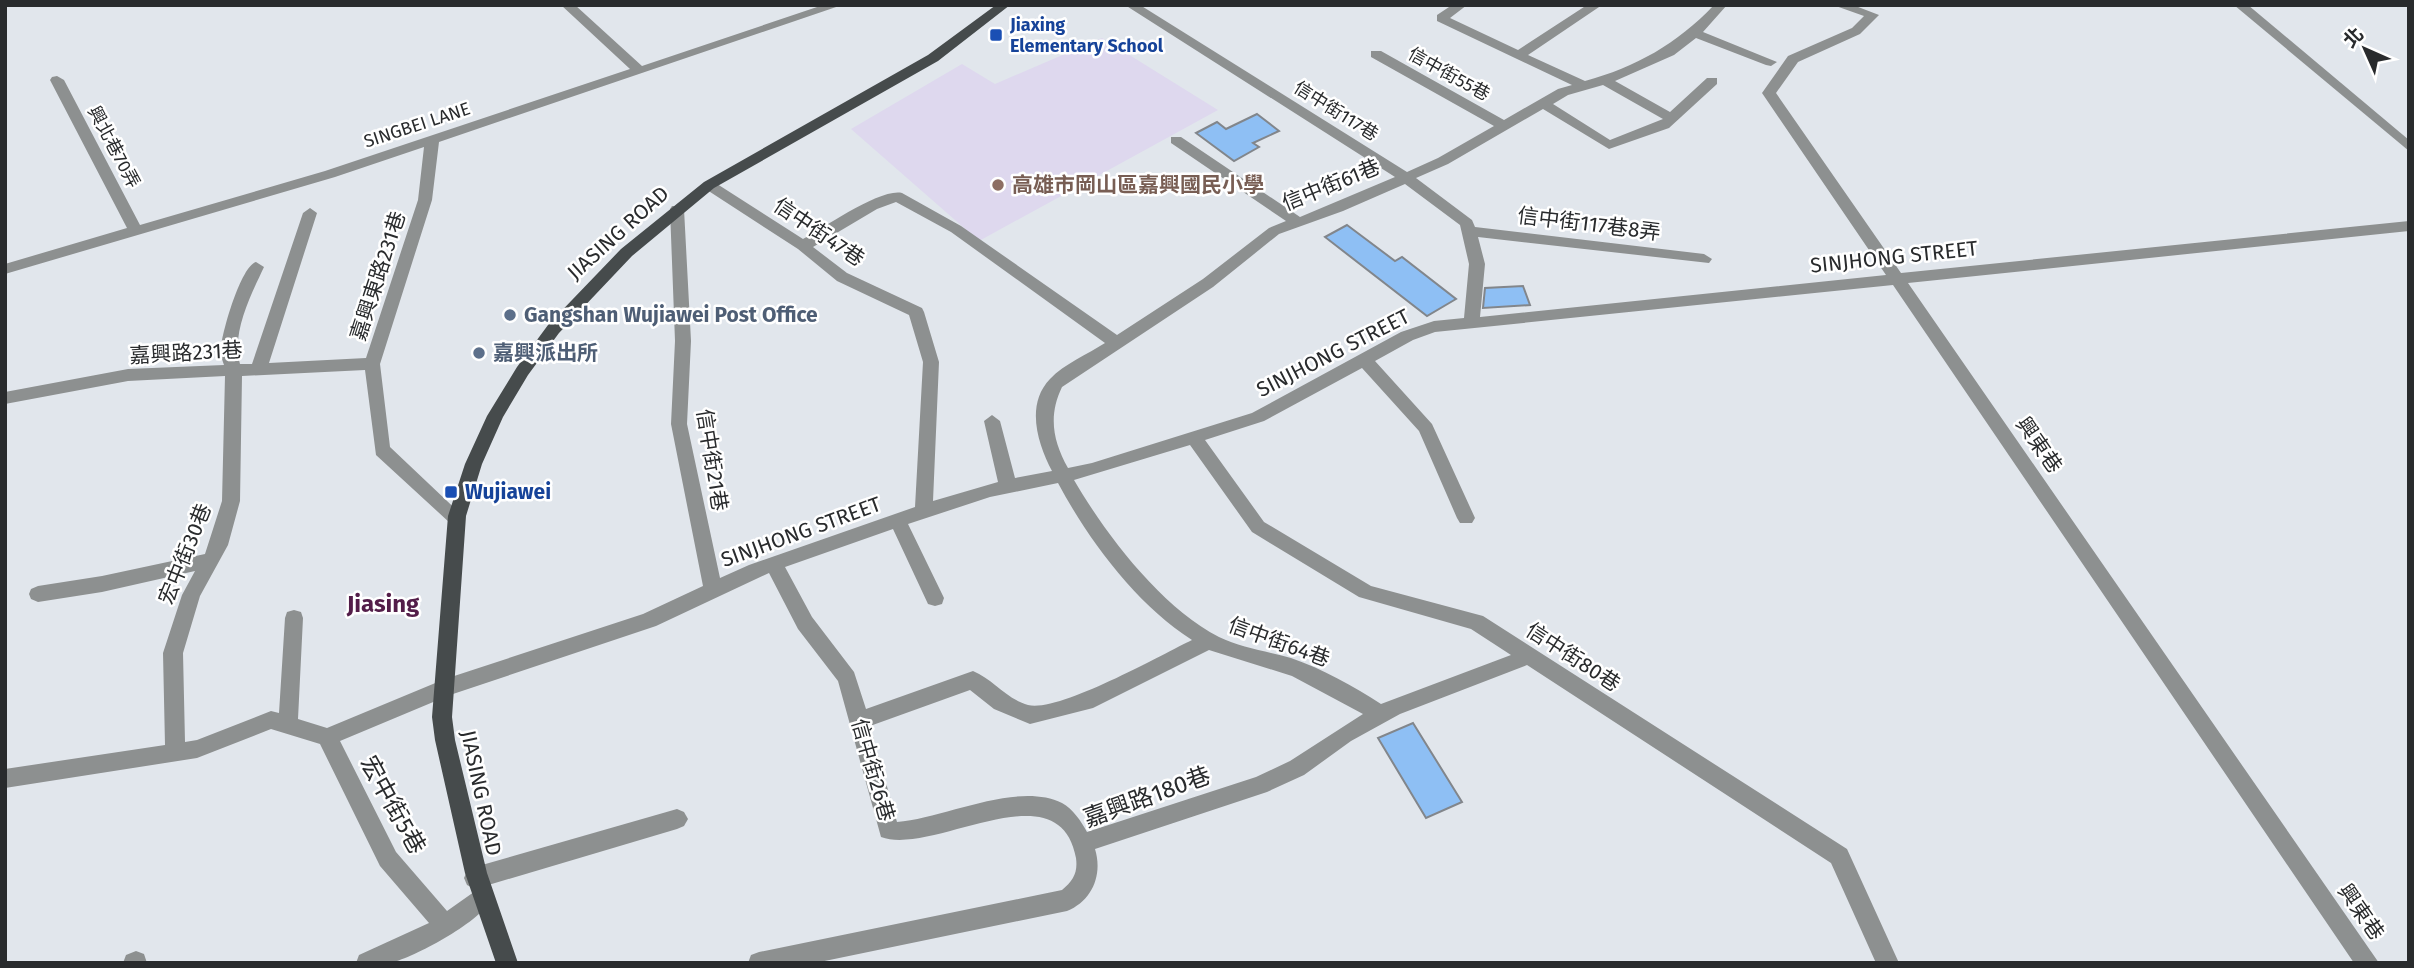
<svg xmlns="http://www.w3.org/2000/svg" width="2414" height="968" viewBox="0 0 2414 968" font-family="'Fira Sans','Noto Sans TC',sans-serif">
	<rect width="100%" height="100%" fill="#e1e6ec"/>
	<!-- education -->
	<path fill="#ded8ee" d="M1102,38L1218,110L979,241L851,129L962,64L995,84Z"/>
	<!-- building -->
	<g fill="#8ebff4" stroke="#82868b" stroke-width="2">
		<path d="M1257,114L1279,131L1253,143L1259,147L1234,161L1196,133L1217,122L1226,129Z"/>
		<path d="M1347,225L1395,261L1402,257L1456,299L1427,316L1325,237Z"/>
		<path d="M1523,286L1530,305L1483,308L1485,288Z"/>
		<path d="M1413,723L1462,802L1426,818L1378,738Z"/>
	</g>
	<g fill="none" stroke-linecap="round" stroke-linejoin="round">
		<!-- minor -->
		<g fill="#8d9090" fill-rule="evenodd">
			<path d="M561,5H575L642,66L823,5H842L439,142L432,200L380,364L390,447L465,518L462,523H450L376,455L365,370L242,376L240,501L228,545L200,596L183,653L185,742L197,740L271,711L279,713L285,618L287,612L294,610L301,612L303,618L298,719L327,728L445,679L643,614L703,586L671,424L675,341L670,209L672,206H682L684,209L691,341L687,424L720,578L749,565L915,507L923,362L909,315L837,281L798,249L704,188V182H714L803,239C824,228 880,188 902,193L961,226L1117,335L1203,279L1269,228L1286,221L1171,143V137H1181L1300,217L1395,177L1125,5H1140L1407,172L1438,158L1494,126L1371,57V51H1381L1504,120L1558,89L1572,85L1437,21V15L1452,5H1467L1450,18L1518,50L1587,5H1602L1528,55L1585,81C1636,67 1677,44 1714,5H1727L1703,32L1777,62L1771,66L1766,65L1696,38L1674,55L1615,81L1670,112L1707,78H1717V84L1669,128L1609,149L1543,109L1448,164L1416,178L1472,220L1475,227L1704,254L1712,259L1709,263L1478,237L1485,264L1480,317L1886,275L1762,93L1788,56L1852,28L1864,16L1833,5H1853L1879,15L1860,34L1798,62L1776,93L1901,273L2409,221V231L1908,283L2379,963H2354L1893,285L1435,332L1413,340L1375,361L1432,424L1475,518L1472,523H1460L1457,518L1419,431L1362,368L1264,421L1205,440L1264,522L1371,586L1483,616L1847,849L1899,963H1876L1831,863L1527,665L1400,714L1351,741L1304,775L1267,792L1095,849C1103,875 1092,901 1067,911L815,963H748L751,955L759,952L1062,890C1073,881 1078,873 1076,858C1059,766 933,857 881,837L838,681L798,629L769,573L656,626L450,695L340,741L396,852L447,911L481,887L489,890L492,898C482,921 418,955 394,962C383,965 367,963 356,963L359,955L429,923L380,866L320,744L271,729L197,758L5,788V769L165,745L163,653L182,595L195,571L102,592L38,602L31,599L29,594L31,589L38,586L102,576L205,554L222,501L225,376L128,381L5,404V392L128,369L224,365C222,359 220,354 221,348C222,332 241,266 256,262L264,267C251,295 231,333 240,364H252L303,213L310,208L317,213L269,363L366,358L418,200L424,147L335,177L5,274V264L127,228L50,80L52,77L57,76L64,80L140,225L325,171L630,69ZM1603,85L1663,119L1610,140L1553,104L1568,95ZM1405,184L1460,225L1469,264L1464,318L1434,321L1401,332L1252,413L1092,463L1068,468C1053,441 1048,416 1062,387L1213,287L1279,234L1343,211ZM896,202L951,232L1105,343C1088,354 1064,364 1050,379C1025,405 1038,444 1052,471L1015,478L1000,421L992,415L984,421L998,482L933,501L939,362L924,312L922,308L847,273L813,247L877,209ZM1190,445L1252,532L1359,597L1471,629L1511,655L1381,704C1353,686 1323,669 1291,658C1267,651 1241,648 1219,637C1161,607 1106,535 1074,480ZM1058,483C1089,541 1137,605 1192,640C1161,655 1058,713 1028,705C1006,699 993,679 973,671L866,709L854,672L812,617L785,567L893,529L928,604L935,606L942,604L944,598L908,524L990,497ZM1209,650L1292,676L1363,714L1290,761L1256,777L1087,832C1081,821 1073,809 1062,803C1017,781 945,818 897,822L870,726L970,690L994,709L1030,724L1093,708Z"/>
			<path d="M2234,5H2248L2409,140V151Z"/>
			<path d="M677,809L684,812L688,819L684,826L677,829L475,889L467,885L464,878L467,871L475,867Z"/>
			<path d="M136,951L144,954L147,963H123L126,955Z"/>
		</g>
		<!-- major -->
		<path fill="#464b4c" fill-rule="evenodd" d="M996,5H1010L938,61L714,188L632,256L559,333L528,375L503,417L482,464L466,516L452,717L455,740L487,873L518,963H496L465,873L435,740L432,717L448,516L465,464L487,416L517,367L548,325L621,249L704,182L928,55Z"/>
	</g>
	<!-- markers -->
	<g fill="#1a4fb4" stroke="#fff" stroke-width="2.5">
		<rect x="989" y="28" width="14" height="14" rx="3.5"/>
		<rect x="444" y="485" width="14" height="14" rx="3.5"/>
	</g>
	<circle fill="#8d6e63" stroke="#fff" stroke-width="2.5" cx="998" cy="185" r="7"/>
	<g fill="#5c6f8a" stroke="#fff" stroke-width="2.5">
		<circle cx="510" cy="315" r="7"/>
		<circle cx="479" cy="353" r="7"/>
	</g>
	<g text-anchor="middle" dominant-baseline="central" stroke-width="5" stroke-linejoin="round" paint-order="stroke">
		<!-- far-transit labels -->
		<g font-size="18" font-weight="bold" fill="#164399" stroke="#fff" text-anchor="start">
			<text x="1010" y="25">Jiaxing<tspan x="1010" dy="21">Elementary School</tspan></text>
		</g>
		<!-- far-street labels -->
		<g font-size="18" fill="#292b2d" stroke="#fff">
			<text transform="translate(1449 74) rotate(29)">信中街55巷</text>
			<text transform="translate(1336 111) rotate(32)">信中街117巷</text>
			<text transform="translate(417 125) rotate(-18)">SINGBEI LANE</text>
			<text transform="translate(114 147) rotate(62)">興北巷70弄</text>
		</g>
		<!-- education labels -->
		<g font-size="21" font-weight="bold" fill="#785e54" stroke="#fff" text-anchor="start">
			<text x="1012" y="185">高雄市岡山區嘉興國民小學</text>
		</g>
		<!-- street labels -->
		<g font-size="21" fill="#292b2d" stroke="#fff">
			<text transform="translate(1331 185) rotate(-22)">信中街61巷</text>
			<text transform="translate(1589 224) rotate(7)">信中街117巷8弄</text>
			<text transform="translate(819 232) rotate(34)">信中街47巷</text>
			<text transform="translate(618 233) rotate(-42)">JIASING ROAD</text>
			<text transform="translate(1894 257) rotate(-6)">SINJHONG STREET</text>
			<text transform="translate(378 276) rotate(-72)">嘉興東路231巷</text>
			<text transform="translate(186 353) rotate(-3)">嘉興路231巷</text>
			<text transform="translate(1333 353) rotate(-27)">SINJHONG STREET</text>
			<text transform="translate(2039 445) rotate(55)">興東巷</text>
			<text transform="translate(712 460) rotate(81)">信中街21巷</text>
			<text transform="translate(801 532) rotate(-20)">SINJHONG STREET</text>
			<text transform="translate(185 554) rotate(-68)">宏中街30巷</text>
			<text transform="translate(1279 642) rotate(20)">信中街64巷</text>
			<text transform="translate(1573 657) rotate(33)">信中街80巷</text>
			<text transform="translate(873 770) rotate(74)">信中街26巷</text>
			<text transform="translate(481 793) rotate(78)">JIASING ROAD</text>
			<text transform="translate(2361 912) rotate(55)">興東巷</text>
		</g>
		<!-- service labels -->
		<g font-size="21" font-weight="bold" fill="#4e5e75" stroke="#fff" text-anchor="start">
			<text x="524" y="315">Gangshan Wujiawei Post Office</text>
			<text x="493" y="353">嘉興派出所</text>
		</g>
		<!-- transit labels -->
		<g font-size="21" font-weight="bold" fill="#164399" stroke="#fff" text-anchor="start">
			<text x="465" y="492">Wujiawei</text>
		</g>
		<!-- quarter labels -->
		<g font-size="24" font-weight="bold" fill="#531d49" stroke="#fff">
			<text x="383" y="604">Jiasing</text>
		</g>
		<!-- near-street labels -->
		<g font-size="24" fill="#292b2d" stroke="#fff">
			<text transform="translate(1147 797) rotate(-20)">嘉興路180巷</text>
			<text transform="translate(393 805) rotate(61)">宏中街5巷</text>
		</g>
	</g>
	<!-- border -->
	<rect width="2414" height="968" fill="none" stroke="#292b2d" stroke-width="14"/>
	<!-- north arrow -->
	<g transform="translate(2365 49) rotate(315)" stroke="#ffffff" stroke-width="5" paint-order="stroke">
	<path d="M0-5L12 26L0 18L-12 26Z" fill="#292b2d"/>
	<text y="-10" font-size="19" font-weight="bold" text-anchor="middle" fill="#292b2d">北</text>
	</g>
</svg>
